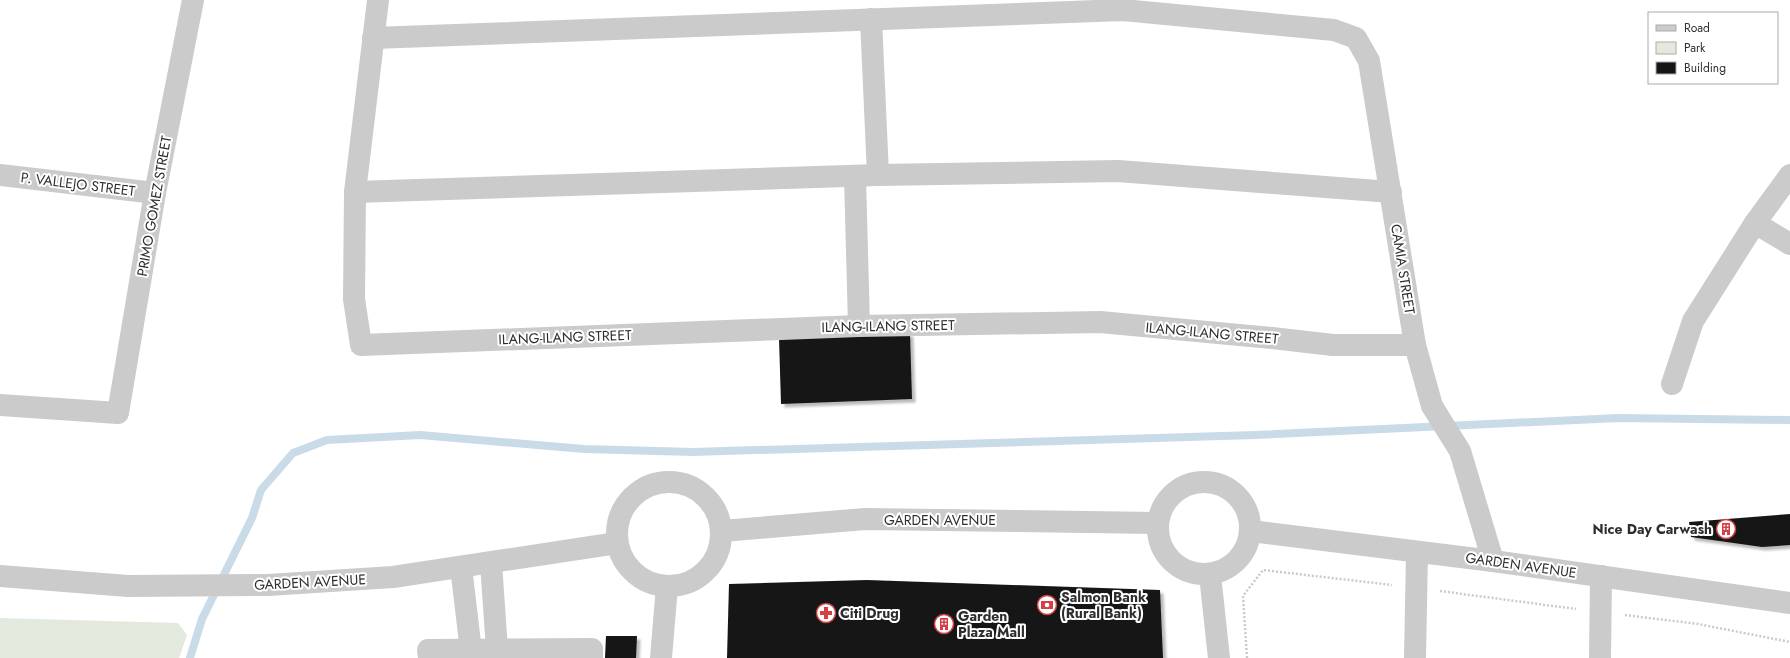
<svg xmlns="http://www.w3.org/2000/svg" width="1790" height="658" viewBox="0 0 1790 658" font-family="Jost,sans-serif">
	<defs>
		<filter id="shadow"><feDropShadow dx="3.5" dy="3.5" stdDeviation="1" flood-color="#0004"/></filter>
	</defs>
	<rect width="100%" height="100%" fill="#fff"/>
	<!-- green -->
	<path fill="#e3eadd" d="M0,618L178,623L187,635L179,658H0Z"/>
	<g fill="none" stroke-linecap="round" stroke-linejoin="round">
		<!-- stream -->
		<path stroke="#cadbe8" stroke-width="8" d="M190,658L202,619L252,518L261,490L293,453L327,440L420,435L584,449L693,452L1255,435L1618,418L1790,420"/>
	</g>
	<!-- building -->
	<g fill="#151515" filter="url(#shadow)">
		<path d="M910,333L912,399L781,404L779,338Z"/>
		<path d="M1790,514V545L1762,547L1691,537L1689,522Z"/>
		<path d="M867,580L1160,590L1163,658H727L729,584Z"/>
		<path d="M606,636H637L636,658H605Z"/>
	</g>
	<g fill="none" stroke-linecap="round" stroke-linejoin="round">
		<!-- path -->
		<g stroke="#cbcbcb" stroke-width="2.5" stroke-dasharray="2 2" stroke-linecap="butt">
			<path d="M1440,591L1576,609"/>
			<path d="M1625,615L1698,624L1790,642"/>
			<path d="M1247,658L1243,596L1263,570L1392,585"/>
		</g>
		<!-- minor -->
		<g stroke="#cbcbcb" stroke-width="22">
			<path d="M378,0L355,192L354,299L361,345L859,326L1100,322L1272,338L1333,345H1415"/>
			<path d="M871,19L878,175"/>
			<path d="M373,38L1123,10L1334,30L1356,38L1369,61L1415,345L1432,406L1460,451L1493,561"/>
			<path d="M0,175L155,193"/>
			<path d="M855,177L859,326"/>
			<path d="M355,192L878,175L1118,171L1391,192"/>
			<path d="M1755,223L1790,244"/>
			<path d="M1672,384L1693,321L1755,223L1790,175"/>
			<path d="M0,405L118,413L155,193L193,0"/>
			<circle cx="1204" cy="528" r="46"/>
			<circle cx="669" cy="534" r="52"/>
			<path d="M722,531L865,519L1158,523"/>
			<path d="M1251,531L1493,561L1790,603"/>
			<path d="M491,563L497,650"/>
			<path d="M461,567L471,651"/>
			<path d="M1210,575L1219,658"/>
			<path d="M0,576L128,586L268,585L393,577L617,543"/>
			<path d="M429,658L428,650L592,649V658"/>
			<path d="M661,658L667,586"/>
			<path d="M1415,658L1417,552"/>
			<path d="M1600,658L1601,576"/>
		</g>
	</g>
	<!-- icons -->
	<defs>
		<g id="building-ring" transform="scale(1)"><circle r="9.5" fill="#fff" stroke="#d34143" stroke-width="1.5"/><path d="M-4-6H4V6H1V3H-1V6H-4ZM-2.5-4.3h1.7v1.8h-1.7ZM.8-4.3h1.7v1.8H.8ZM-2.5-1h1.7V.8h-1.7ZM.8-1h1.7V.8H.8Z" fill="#d34143"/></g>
		<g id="bank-ring" transform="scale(1)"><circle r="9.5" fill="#fff" stroke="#d34143" stroke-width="1.5"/><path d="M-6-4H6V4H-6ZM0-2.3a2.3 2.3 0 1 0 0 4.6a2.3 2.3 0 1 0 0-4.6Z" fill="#d34143"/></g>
		<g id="pharmacy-ring" transform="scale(1)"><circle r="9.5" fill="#fff" stroke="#d34143" stroke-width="1.5"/><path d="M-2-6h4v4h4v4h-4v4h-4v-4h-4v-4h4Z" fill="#d34143"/></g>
	</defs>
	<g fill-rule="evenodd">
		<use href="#building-ring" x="1726" y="529"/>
		<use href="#bank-ring" x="1047" y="605"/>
		<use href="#pharmacy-ring" x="826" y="613"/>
		<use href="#building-ring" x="944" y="624"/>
	</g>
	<g text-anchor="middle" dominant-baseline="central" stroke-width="4" stroke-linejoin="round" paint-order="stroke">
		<!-- street labels -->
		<g font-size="14" fill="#2e2e2e" stroke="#fff">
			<text transform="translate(78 184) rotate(7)">P. VALLEJO STREET</text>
			<text transform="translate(154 206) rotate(-80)">PRIMO GOMEZ STREET</text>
			<text transform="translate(1403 269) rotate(81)">CAMIA STREET</text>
			<text transform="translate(888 326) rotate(-1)">ILANG-ILANG STREET</text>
			<text transform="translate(1212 333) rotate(5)">ILANG-ILANG STREET</text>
			<text transform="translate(565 337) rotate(-2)">ILANG-ILANG STREET</text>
			<text x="940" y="520">GARDEN AVENUE</text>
			<text transform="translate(1521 565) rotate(8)">GARDEN AVENUE</text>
			<text transform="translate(310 582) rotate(-3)">GARDEN AVENUE</text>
		</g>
		<!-- poi labels -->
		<g font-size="14" font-weight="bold" fill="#2e2e2e" stroke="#fff" text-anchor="start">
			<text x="1712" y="529" text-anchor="end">Nice Day Carwash</text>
			<text x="1061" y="597">Salmon Bank<tspan x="1061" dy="16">(Rural Bank)</tspan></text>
			<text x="840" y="613">Citi Drug</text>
			<text x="958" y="616">Garden<tspan x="958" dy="16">Plaza Mall</tspan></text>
		</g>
	</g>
	<!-- legend -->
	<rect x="1648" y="12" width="130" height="72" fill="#ffffff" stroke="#ababab"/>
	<rect x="1656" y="25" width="20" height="6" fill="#cbcbcb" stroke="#ababab"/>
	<text x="1684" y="32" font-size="12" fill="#2e2e2e">Road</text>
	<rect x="1656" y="42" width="20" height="12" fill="#e3eadd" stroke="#ababab"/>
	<text x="1684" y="52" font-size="12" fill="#2e2e2e">Park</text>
	<rect x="1656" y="62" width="20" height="12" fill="#151515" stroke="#ababab"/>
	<text x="1684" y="72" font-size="12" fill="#2e2e2e">Building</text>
</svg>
